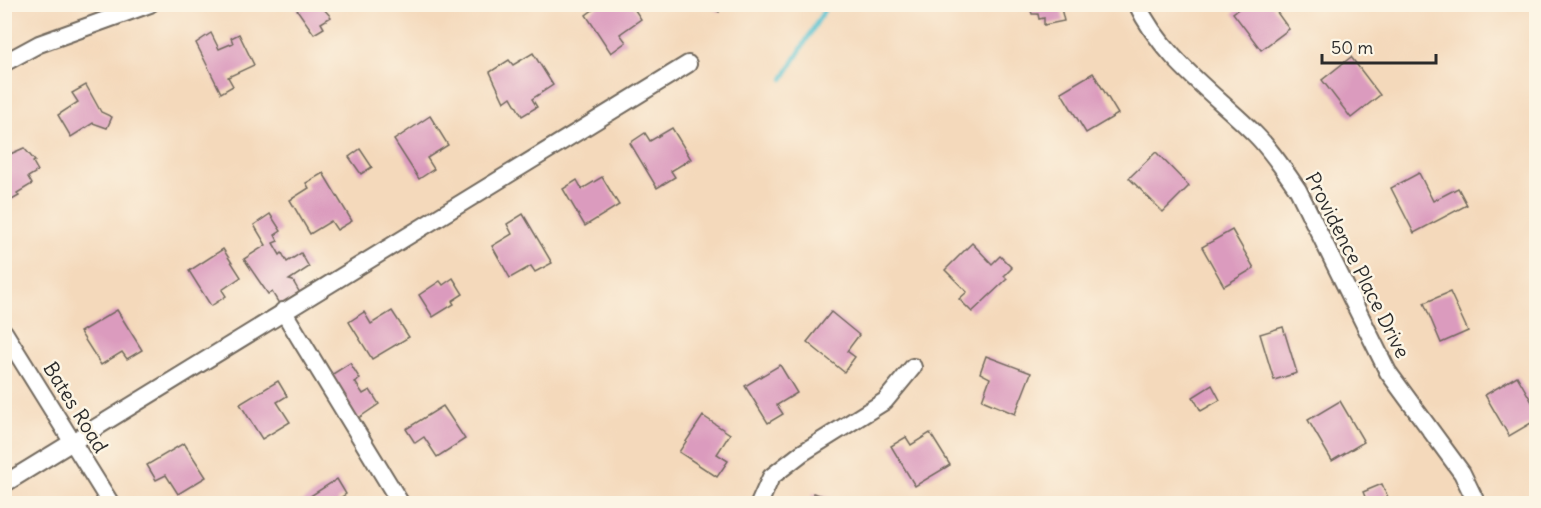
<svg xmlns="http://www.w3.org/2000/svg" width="1541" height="508" viewBox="0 0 1541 508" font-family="Delius,sans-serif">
	<rect width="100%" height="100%" fill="#fcf5e5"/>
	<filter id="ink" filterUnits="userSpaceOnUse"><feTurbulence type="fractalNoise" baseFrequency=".0167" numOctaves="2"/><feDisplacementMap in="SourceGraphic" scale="12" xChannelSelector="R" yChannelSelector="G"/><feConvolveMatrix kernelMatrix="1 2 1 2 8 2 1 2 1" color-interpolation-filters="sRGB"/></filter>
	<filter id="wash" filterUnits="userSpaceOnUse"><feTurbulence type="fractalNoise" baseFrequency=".008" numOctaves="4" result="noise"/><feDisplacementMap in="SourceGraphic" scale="24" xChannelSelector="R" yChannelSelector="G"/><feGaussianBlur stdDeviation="1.35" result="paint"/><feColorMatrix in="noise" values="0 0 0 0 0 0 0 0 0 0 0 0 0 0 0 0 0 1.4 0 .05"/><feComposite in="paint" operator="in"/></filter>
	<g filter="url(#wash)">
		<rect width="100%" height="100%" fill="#f4d9bb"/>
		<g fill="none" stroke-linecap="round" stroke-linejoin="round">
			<!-- stream -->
			<path stroke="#56c2d1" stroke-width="4.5" d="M783,79L828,4"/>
		</g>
		<g id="blocks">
			<!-- building -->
			<g fill="#db9bbe">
				<path d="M293,4H327L323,8L331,17L321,23L324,28L314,34Z"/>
				<path d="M601,4H631L641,19L620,34L626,42L611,53L586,15Z"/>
				<path d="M705,4H723L719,12Z"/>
				<path d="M1029,4H1060L1064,21L1044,25V18L1039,19L1038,14H1032Z"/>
				<path d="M1245,4H1271L1289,29L1261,50L1233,13Z"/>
				<path d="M211,33L219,49L233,43L231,38L239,34L254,65L228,77L233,86L221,93L196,43Z"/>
				<path d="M533,53L553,85L532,99L537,107L522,116L511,97L504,102L490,72L509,60L513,65Z"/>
				<path d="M1351,57L1380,95L1351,118L1322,80Z"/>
				<path d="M1093,73L1118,114L1086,133L1061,92Z"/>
				<path d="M86,85L101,112L112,117L107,128L93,123L71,137L58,115L78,102L72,93Z"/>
				<path d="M430,116L448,145L427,158L434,169L419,179L394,140Z"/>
				<path d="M672,128L691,159L671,171L675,177L657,188L630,143L645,133L650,141Z"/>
				<path d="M24,148L35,161L33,162L38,171L28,177L32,184L17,193L19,196L10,201L4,192V159L8,155Z"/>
				<path d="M360,149L372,167L361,174L349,157Z"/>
				<path d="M1156,152L1189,186L1163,212L1129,178Z"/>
				<path d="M323,173L352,221L337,230L331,221L310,234L290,200L309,188L306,183Z"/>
				<path d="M1419,173L1433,201L1458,188L1467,205L1414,233L1391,188Z"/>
				<path d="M602,177L619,205L585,226L563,189L577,180L582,189Z"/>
				<path d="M270,214L281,231L275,235L278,241L273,243L280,255L282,253L287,262L301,253L309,267L289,280L293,281L301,295L281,307L272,292L268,294L244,259L266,245L254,225Z"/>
				<path d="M523,214L552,263L535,272L531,266L510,278L492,246L512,234L507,224Z"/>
				<path d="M1232,230L1254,268L1224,286L1202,247Z"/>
				<path d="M972,243L992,264L1000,256L1012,268L1004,276L1007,279L972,312L959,299L967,292L945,270Z"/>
				<path d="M223,249L241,277L222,290L226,296L211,306L189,271Z"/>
				<path d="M453,278L463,294L452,301L454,304L433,317L419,295L440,281L443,285Z"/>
				<path d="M1450,292L1468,331L1441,343L1424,303Z"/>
				<path d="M117,310L142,350L127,359L122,352L101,365L80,332Z"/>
				<path d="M392,311L409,337L372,359L349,322L364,312L371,324Z"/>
				<path d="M831,312L859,335L847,351L855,357L844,372L807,342Z"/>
				<path d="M1283,327L1297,373L1274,380L1260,334Z"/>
				<path d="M986,356L1031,373L1015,414L982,400L990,378L980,373Z"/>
				<path d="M350,363L360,379L355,382L363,394L370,390L379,404L354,421L325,379Z"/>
				<path d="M780,365L797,393L777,405L783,414L768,423L745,386Z"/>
				<path d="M1517,376L1536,409V420L1509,436L1485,395Z"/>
				<path d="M278,381L287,396L277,402L290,422L262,439L240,404Z"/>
				<path d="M1212,385L1220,400L1201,411L1193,397Z"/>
				<path d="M1340,401L1364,442L1332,461L1308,420Z"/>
				<path d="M443,406L465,439L437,457L424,437L415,443L406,429Z"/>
				<path d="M703,416L730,434L717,454L728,461L717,477L679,452Z"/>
				<path d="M930,433L950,465L915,486L891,446L906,437L911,445Z"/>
				<path d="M184,443L206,477L178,494L166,475L156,480L147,465Z"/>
				<path d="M337,479L346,494L337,500L339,504H302L301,502Z"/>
				<path d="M1382,484L1391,504H1368L1363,492Z"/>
				<path d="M813,493L848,503V504H810Z"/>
			</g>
		</g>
	</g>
	<g filter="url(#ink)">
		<use href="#blocks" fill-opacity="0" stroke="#71685d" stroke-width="1.5"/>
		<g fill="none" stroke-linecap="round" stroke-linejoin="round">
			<!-- street casing -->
			<g stroke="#71685d" stroke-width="20">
				<g id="street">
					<path d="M1137,4C1162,58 1215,94 1255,134C1272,151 1285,171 1298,190L1388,372L1462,473L1477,504"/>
					<path d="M4,63L39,44L150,4"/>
					<path d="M283,311L401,504"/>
					<path d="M4,332L111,504"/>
					<path d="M4,484L688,64"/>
					<path d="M759,504L771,477L802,453L885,401L913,367"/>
				</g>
			</g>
			<!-- street -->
			<use href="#street" stroke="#fff" stroke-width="16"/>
		</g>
	</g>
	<g text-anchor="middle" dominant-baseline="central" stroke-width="5" stroke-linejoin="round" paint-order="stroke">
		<!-- street labels -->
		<g font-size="20" fill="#2b2b2b" stroke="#fcf5e5">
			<text transform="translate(1358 265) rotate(63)">Providence Place Drive</text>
			<text transform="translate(76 407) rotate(58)">Bates Road</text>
		</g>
	</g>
	<!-- margin -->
	<rect width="1541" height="508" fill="none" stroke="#fcf5e5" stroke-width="24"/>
	<!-- scale -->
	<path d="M1322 54v9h114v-9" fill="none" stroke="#2b2b2b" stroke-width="3"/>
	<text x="1331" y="54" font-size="18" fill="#2b2b2b" stroke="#fcf5e5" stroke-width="4.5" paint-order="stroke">50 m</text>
</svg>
